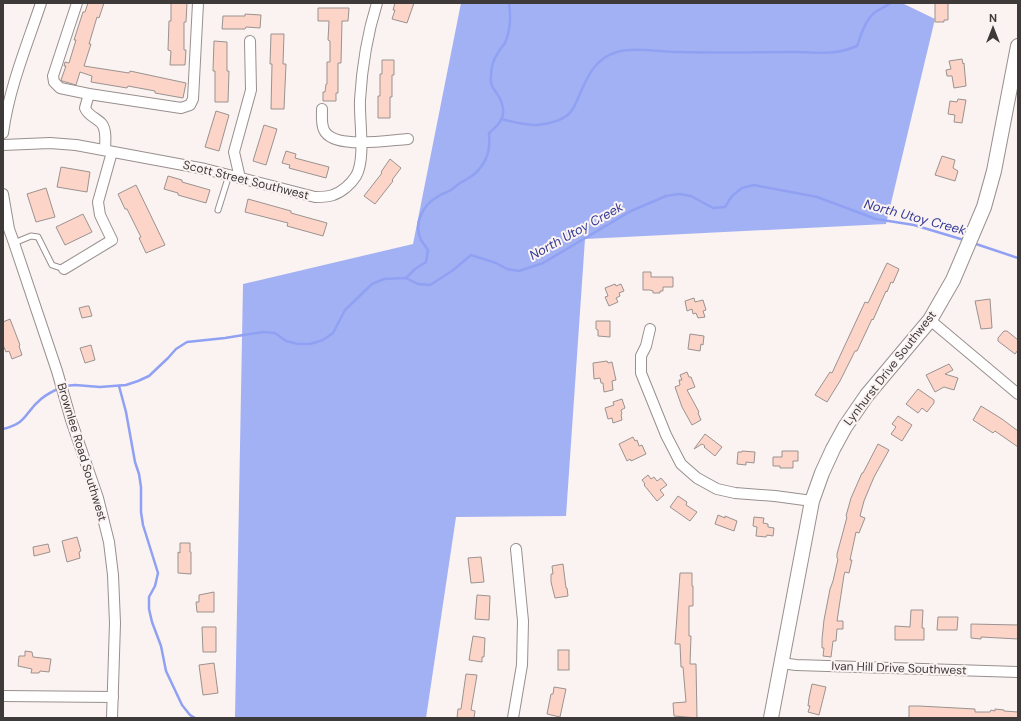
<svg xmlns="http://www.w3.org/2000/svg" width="1021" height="721" viewBox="0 0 1021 721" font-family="'DM Sans',sans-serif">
	<rect width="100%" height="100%" fill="#fbf3f1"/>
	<!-- forest -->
	<path fill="#a2b1f3" d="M461,3H902L935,19L886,224L585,239L566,516L456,517L426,718H235L243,284L413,244Z"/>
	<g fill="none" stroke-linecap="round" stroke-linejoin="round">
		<!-- stream -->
		<g stroke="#90a1f3" stroke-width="2.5">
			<path d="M501,119C513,122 525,125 537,125C549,124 566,120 572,110C575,106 577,100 579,96C587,77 595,58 617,52C635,47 660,52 680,52C718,53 756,52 795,52C820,52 833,56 857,46C861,35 865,21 874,13C879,9 886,7 890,3"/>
			<path d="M973,243L1018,258"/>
			<path d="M406,278L415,269L426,262L428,250C426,247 423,243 421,240C413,224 423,205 437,197C441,194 446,193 451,190C454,188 457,185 460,183C468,178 475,176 480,168C489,157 490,147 489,133C500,124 507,116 501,101C498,92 489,88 491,76C491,68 493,60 498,53C500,49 503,46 505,43C511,29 511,17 509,3"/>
			<path d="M65,386L75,385L100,387L126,385L138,381L149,376L168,358L176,349L187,342L225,338L263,332L275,333L286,341L298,344H310L323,340L333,333L345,310L372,284L384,279L406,278L418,284L430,285L452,271L471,255L496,263L507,269L519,271L543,263L631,211L666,196L679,194L691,196L713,208L725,207L732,196L742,188L754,185L817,197L876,219L914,225L964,240"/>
			<path d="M119,386L126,412L135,462L139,474L141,487V512L143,525L158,573L155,586L149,597V609L152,622L161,646L166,671L182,705L190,715L195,718"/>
			<path d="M3,429C28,423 24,413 41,399C47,394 53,391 60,388"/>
		</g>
	</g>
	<!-- building -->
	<g fill="#fcd4c8" stroke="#9a9390">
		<path d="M88,3H104L99,18L97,17L89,44H91L84,66L129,73L130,71L186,83L183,98L155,93V91L128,86L127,88L91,82L92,76L80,72L76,85L62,81L61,80L66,66H64L65,62L69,63L76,40H74L83,12H85Z"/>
		<path d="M171,3H187L186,22H184V50H186L185,65H170L171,51L168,50L169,21H171Z"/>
		<path d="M395,3H414L407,23L392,19L395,10H393Z"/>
		<path d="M935,3H948V20H944V22H935Z"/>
		<path d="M318,8H349L348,21H342L341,63H338V93H336V101H323V92H325L326,84H327V62H330V41L328,40L329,21H318Z"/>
		<path d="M245,14L261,15L260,28L246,27L245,29H222L223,16H245Z"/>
		<path d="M271,34H284L283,64H286L284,109H271L272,64H270Z"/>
		<path d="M214,41L227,42V71H229L228,102H215V71H213Z"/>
		<path d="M962,59L963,64L964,63L966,86L954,88L952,76H947L946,70L951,69L949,61Z"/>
		<path d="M382,60H394V75H392V97H390V118H378V96H380V74H382Z"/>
		<path d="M958,99L966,100L962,123L954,122L955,115L948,114L950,101L957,102Z"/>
		<path d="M216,111L229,115L219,151L205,147Z"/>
		<path d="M264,125L277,129L266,165L253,161Z"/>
		<path d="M286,151L296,154L295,158L329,167L326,178L289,168L290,165L282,163Z"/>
		<path d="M942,156L955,160L953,168L958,171L955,181L935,175Z"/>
		<path d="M390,159L401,168L392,180L393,181L375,204L364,196L382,173L381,172Z"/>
		<path d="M61,167L90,172L87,192L57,187Z"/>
		<path d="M168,176L182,180V182L210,190L206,203L178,195V193L164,189Z"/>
		<path d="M136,185L165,245L146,253L139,238L141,237L127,209H125L118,194Z"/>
		<path d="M46,188L55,217L36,222L27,194Z"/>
		<path d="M248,199L291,211V213L327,223L323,236L287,226L288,223L245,212Z"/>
		<path d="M83,214L92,232L65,245L56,227Z"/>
		<path d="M887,263L899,269L893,283L891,282L887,292L886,291L873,320L872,319L857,351H855L840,381L827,402L815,395L830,372L832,373L865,302L868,303Z"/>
		<path d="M643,272H651V277H673V287H663V291H660V293H653V291L650,290H643Z"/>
		<path d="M615,284L616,286L621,284L624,291L619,293L620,296L616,298L618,302L609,306L605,297L608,296L605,288Z"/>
		<path d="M694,298L695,302L703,300L706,310L703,311L705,317L698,318L696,313L693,314L692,309L687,311L685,301Z"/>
		<path d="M990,299L992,328L981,329L975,301Z"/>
		<path d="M87,306H89L92,316L82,318L79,308Z"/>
		<path d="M10,319L20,345L19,346L22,355L12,359L9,351L6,352L3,345V322Z"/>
		<path d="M596,321H610V337L598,336V330L596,329Z"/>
		<path d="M1004,331H1007L1018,340V350L1015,354L998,341V338Z"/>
		<path d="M690,334L704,336L703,345L701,344L700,351L688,349Z"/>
		<path d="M91,345L95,360L85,363L80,348Z"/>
		<path d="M607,361L608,363L612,362L616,380L612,381L613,390L604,392L603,383H601L600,378L594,379L593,363Z"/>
		<path d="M949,364L953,370L945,374L958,378L954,390L944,387L935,392L926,375Z"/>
		<path d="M687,372L689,377H691L695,387L687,390L699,412L698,413L701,420L692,425L682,407L675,387L680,385L679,380H682L680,375Z"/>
		<path d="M918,389L934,400V403L927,412L922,408L918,413L906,404Z"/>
		<path d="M622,399L625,408L621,410L622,414L621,415L622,420L613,423L612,418L608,419L605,408L614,405L613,402Z"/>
		<path d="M981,406L1002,419L1018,431V447L995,431L993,433L973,420Z"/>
		<path d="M898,416L912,425L902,441L891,434L896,427L892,424Z"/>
		<path d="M705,434L722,447L715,456L704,447L705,446L702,444L694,449Z"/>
		<path d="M633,437L635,441L637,440L639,446L642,445L646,454L631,461L630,459L627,461L619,444Z"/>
		<path d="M878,444L889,450L874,477L864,501L860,516L865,518L859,533L856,532L850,560H852L849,573L845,572L844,575L837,621H843V629H837L836,641H833L831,657L823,656L824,648H822V639L824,620L830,589L833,581L838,559L837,558V554L840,543L847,517L846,516L851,498L862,473H863Z"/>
		<path d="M742,451L755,452L754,463L746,462V465L737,464L738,452H742Z"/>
		<path d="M782,451H798V461H793V468H780V466H773V457H782Z"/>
		<path d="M648,475L651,479L654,477L657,481L661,478L667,485L660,490L664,495L657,501L644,485L645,484L642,480Z"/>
		<path d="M678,496L687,502L686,505L697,512L690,521L670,507Z"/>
		<path d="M718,515L725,518V516L737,521L734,531L715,524Z"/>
		<path d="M754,517L764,518L763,523L768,524V527L774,528L773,536L767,535L766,537L756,536L757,527L753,526Z"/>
		<path d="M77,537L81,551L79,552L80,558L67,562L62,541Z"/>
		<path d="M180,543H190V552H191V574L178,573V552L180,553Z"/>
		<path d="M48,544L50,552L34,556L33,547Z"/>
		<path d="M481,557L484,582L471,583L468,558Z"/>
		<path d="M563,564L566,588H567L568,596L555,598L551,582V574H553L552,566Z"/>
		<path d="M680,573H692V586H693V606H689V636H691L690,664H696L697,718L674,716L673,703L686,702L683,667H681L680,644H675Z"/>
		<path d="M214,592V612H197L196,602H199V595Z"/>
		<path d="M477,595L490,596L489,620L475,619Z"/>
		<path d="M911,610H923L922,628H924V640H895V626L910,627Z"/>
		<path d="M938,617H958L957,630H937Z"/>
		<path d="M971,624L1018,625V639L981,637V639L971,638Z"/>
		<path d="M202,627H216V652H203Z"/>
		<path d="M473,636L485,638L484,657H482V662L469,660Z"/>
		<rect x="558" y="650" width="11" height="20"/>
		<path d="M25,651L32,652L33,657L51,659L49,672L40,671L39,673H31L32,669L18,666L19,656H25Z"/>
		<path d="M214,663L218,693L203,695L199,665Z"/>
		<path d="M466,674L477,675L471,710L475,711L474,718H457L458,709H461Z"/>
		<path d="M812,684L826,687L819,715L808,712L810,706H808L809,698Z"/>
		<path d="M554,687L566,689L560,717L547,714L551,694H553Z"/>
		<path d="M909,706H919L975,709V712H990L991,710L995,711V709L1004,710V711L1018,712V718H909Z"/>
	</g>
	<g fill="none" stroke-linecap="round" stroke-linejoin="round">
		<!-- lane casing -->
		<g stroke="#98908e" stroke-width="7">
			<g id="lane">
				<path d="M218,210L229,175"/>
				<path d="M14,243L31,236L38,237L52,265L64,269"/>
			</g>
		</g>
		<!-- street casing -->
		<g stroke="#98908e" stroke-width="12">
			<g id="street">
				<path d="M77,3L53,76L54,82L60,88L89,94L181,108L190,105L193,99L198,3"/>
				<path d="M89,94L85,108C88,116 97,118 102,124C107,131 105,143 105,150"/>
				<path d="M322,109C322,115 321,124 324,130C333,150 389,140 408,139"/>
				<path d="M3,133C9,88 27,45 41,3"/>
				<path d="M3,145L50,143L76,145L205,169L315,197C320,197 328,197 333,195C342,192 351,184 356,176C366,159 359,120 360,100C362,66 367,35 377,3"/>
				<path d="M240,178L234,152L251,90L250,41"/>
				<path d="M3,194L9,229L14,243L57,371L71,420L98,498L109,542L113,575L115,623L112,718"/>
				<path d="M64,269L112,240L100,215L98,202L112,152"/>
				<path d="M930,320L1018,394"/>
				<path d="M650,329L646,346L641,356V373L666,435L681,464L697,478L717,489L735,493L775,496L812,501"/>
				<path d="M781,663L796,665L1018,672"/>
				<path d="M3,696L113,697"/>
				<path d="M513,718L522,665L523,621L516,549"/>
			</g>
		</g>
		<!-- secondary casing -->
		<g stroke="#98908e" stroke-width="16">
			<path id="secondary" d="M771,718L812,501L822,473L833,449L845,427L867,395L930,320L953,280L984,207L994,171L1018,46"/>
		</g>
		<!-- lane -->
		<use href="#lane" stroke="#fff" stroke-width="5"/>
		<!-- street -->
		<use href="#street" stroke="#fff" stroke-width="10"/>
		<!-- secondary -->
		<use href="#secondary" stroke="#fff" stroke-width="14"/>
	</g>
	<g text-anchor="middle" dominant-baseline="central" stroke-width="4" stroke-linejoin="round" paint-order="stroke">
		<!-- street labels -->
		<g font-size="12" fill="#3d3a39" stroke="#fbf3f1">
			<text transform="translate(246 180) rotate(14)">Scott Street Southwest</text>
			<text transform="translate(890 368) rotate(-52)">Lynhurst Drive Southwest</text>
			<text transform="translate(82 452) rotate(73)">Brownlee Road Southwest</text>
			<text transform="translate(899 668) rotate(2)">Ivan Hill Drive Southwest</text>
		</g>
		<!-- water labels -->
		<g font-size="13" font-style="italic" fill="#333b98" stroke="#fbf3f1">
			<text transform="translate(915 217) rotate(15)">North Utoy Creek</text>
			<text transform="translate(576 231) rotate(-29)">North Utoy Creek</text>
		</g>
	</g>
	<!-- border -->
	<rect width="1021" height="721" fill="none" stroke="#3d3a39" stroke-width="8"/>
	<!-- north arrow -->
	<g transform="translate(993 28)" stroke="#fbf3f1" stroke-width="3" paint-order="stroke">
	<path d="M0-3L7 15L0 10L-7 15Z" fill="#3d3a39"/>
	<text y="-6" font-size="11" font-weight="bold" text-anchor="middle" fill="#3d3a39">N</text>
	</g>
</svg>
